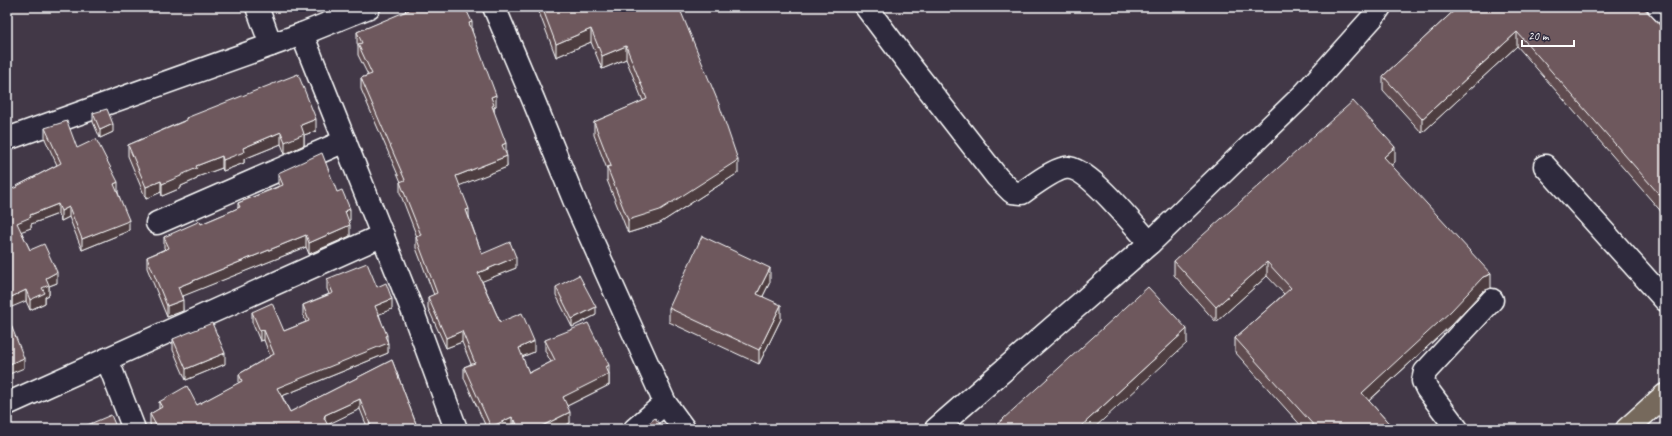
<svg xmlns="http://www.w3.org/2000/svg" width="1672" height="436" viewBox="0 0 1672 436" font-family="Caveat,sans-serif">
	<rect width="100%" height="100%" fill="#423847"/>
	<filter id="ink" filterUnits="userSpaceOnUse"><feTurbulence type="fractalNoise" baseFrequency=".025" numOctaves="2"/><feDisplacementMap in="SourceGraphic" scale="8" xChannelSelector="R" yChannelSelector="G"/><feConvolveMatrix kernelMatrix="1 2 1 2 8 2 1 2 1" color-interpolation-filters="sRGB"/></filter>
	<g filter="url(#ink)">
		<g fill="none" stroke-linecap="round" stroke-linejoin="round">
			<!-- minor casing -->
			<g stroke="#fff" stroke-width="25">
				<g id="minor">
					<path d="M257,7L271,45"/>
					<path d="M494,7L533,99L577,207L665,403L684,429"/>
					<path d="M866,7L905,59L997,177L1012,192L1022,193C1032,186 1053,170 1065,168C1086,164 1135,227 1150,243"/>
					<path d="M1659,7L1665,13"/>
					<path d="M302,34L413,312L456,429"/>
					<path d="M7,139L302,34L369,7"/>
					<path d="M1545,166L1665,300"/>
					<path d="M157,223L345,141"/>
					<path d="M107,359L134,429"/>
					<path d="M7,404L383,235"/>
					<path d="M635,429L665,403"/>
					<path d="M936,429L1150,243L1304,94L1373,17L1380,7"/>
					<path d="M1457,429L1427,389L1423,381L1425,372L1492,300"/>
				</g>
			</g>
			<!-- major casing -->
			<g stroke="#fff" stroke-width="25">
				<path id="major" d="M1627,429L1665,395"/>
			</g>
			<!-- minor -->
			<use href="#minor" stroke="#2f2a3d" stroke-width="22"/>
			<!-- major -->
			<use href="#major" stroke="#76695c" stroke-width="22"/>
		</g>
		<!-- wall -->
		<g fill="#5f4c50" stroke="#fff">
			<path d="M405,7H465L472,31L496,106L494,107V113L506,154L507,167L459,185L469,217L482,254L516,268L482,281L500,322L534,352L522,357L529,373L551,362L545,351V340L609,373V385L567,406L570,423L558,429H512V428L509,429H487L464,378V367L471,364L462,342L446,348L428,308V297L434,295L416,248V237H417L400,193V182H401L361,89V78L368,75L358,55V46L357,43V32L406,12L405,9Z"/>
			<path d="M537,7H618L621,13L738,173L660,223L628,233L607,180V169L594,135V122L643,101L626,59L602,69L591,42L556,57Z"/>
			<path d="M1458,7L1665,31V216L1517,46L1422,133L1383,90V76Z"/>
			<path d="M93,113L113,132L100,138L93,122Z"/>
			<path d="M186,118L316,131L304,135V145L285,154L281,144L244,159V163L223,171L222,168L197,177V179L181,186V188L162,196L161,192L146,199L128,156V145L186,120Z"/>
			<path d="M45,128L77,148L118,192L129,230L126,232L82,250L69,217L61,221L58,214L31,224V228L21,231L30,250L57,283L49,286V295L45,297V303L30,310L26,301L17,186L57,165L45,139Z"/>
			<path d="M1395,162L1391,165L1491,288L1483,291L1451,325L1369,401L1394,429H1304L1235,352V338L1284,294L1267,276L1216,322L1174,275V261Z"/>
			<path d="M278,173L337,192L350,220L348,221L350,236L309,254L306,247L182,296L183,311L167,317L147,268V257L165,249L164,248V237L201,224L227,213L238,208V203L279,186L278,184Z"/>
			<path d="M327,279L377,287L392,309L379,314L387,340L388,353L282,396L290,412L392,360L418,429H368L360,409L328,424L330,429H152L150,424V414L159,409V402L197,405L239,383V374L270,356L264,340L260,341L252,322V312L284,331L306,322L303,315V305L329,294L327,289Z"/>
			<path d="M770,282L763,296L781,319L759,364L669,322V308Z"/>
			<path d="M556,287L596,315L572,327L556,295Z"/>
			<path d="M173,339L225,364L186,380L173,350Z"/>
		</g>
		<!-- shaded-wall -->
		<g fill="#4d3e41" stroke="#fff">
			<path d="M294,7H301L294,10Z"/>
			<path d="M472,22V33L469,23Z"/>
			<path d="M591,29V42L556,57V44Z"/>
			<path d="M1517,32V46L1422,133V119Z"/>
			<path d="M626,46V59L602,69V56Z"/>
			<path d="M496,95V106L494,107V116L492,117L491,97Z"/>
			<path d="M316,119V131L304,135V145L285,154V142L301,125Z"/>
			<path d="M113,124V132L100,138V130Z"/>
			<path d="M281,132V144L244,159V163L223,171V160L243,148Z"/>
			<path d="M506,143V154L502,156V145Z"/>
			<path d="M1395,147V162L1384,171V157Z"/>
			<path d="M222,156V168L197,177V179L181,186V188L162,196V184L181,175L196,166Z"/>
			<path d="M507,156V167L456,187V176Z"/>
			<path d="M738,160V173L660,223L628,233V220Z"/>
			<path d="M161,181V192L146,199V187Z"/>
			<path d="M118,182V192L114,194V184Z"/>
			<path d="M58,204V214L31,224V228L17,233V223L30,215Z"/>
			<path d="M69,207V217L61,221V211Z"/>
			<path d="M350,209V220L345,223V211Z"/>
			<path d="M469,209V219L466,210Z"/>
			<path d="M129,220V230L126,232L82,250V239Z"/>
			<path d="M350,225V236L309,254V243Z"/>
			<path d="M306,235V247L178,298V287Z"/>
			<path d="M516,257V268L478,283V273Z"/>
			<path d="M1267,262V276L1216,322V307Z"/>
			<path d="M770,268V282L757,308V294Z"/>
			<path d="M57,272V283L49,286V295L45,297V303L30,310V300L42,288L46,278Z"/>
			<path d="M1491,274V288L1483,291L1451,325L1362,407V393L1483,277Z"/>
			<path d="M26,290V301L7,309V299Z"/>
			<path d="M392,299V309L375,316V306Z"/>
			<path d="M183,300V311L167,317V306Z"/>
			<path d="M781,305V319L759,364V350Z"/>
			<path d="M596,307V315L572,327V319Z"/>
			<path d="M1187,329V343L1093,429H1078Z"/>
			<path d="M264,330V340L260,341V331Z"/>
			<path d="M462,331V342L446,348V338Z"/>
			<path d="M387,335V344L388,343V353L277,398V388Z"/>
			<path d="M534,341V352L519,358V348Z"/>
			<path d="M225,353V364L186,380V369Z"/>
			<path d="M24,358V368L7,375V365Z"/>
			<path d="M609,365V385L563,408V397L606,367Z"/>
			<path d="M360,399V409L325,426V415Z"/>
			<path d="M570,412V423L558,429H536Z"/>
			<path d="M512,417V428L509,429H491V427Z"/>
			<path d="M515,420V429H514V421Z"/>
		</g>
		<!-- building -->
		<g fill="#6e585d" stroke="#fff">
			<path d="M408,7H465L472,22L469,23L496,95L491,97L494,105L492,106L506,143L502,145L507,156L456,176L469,209L466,210L482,254L510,242L516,257L478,273L500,322L522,313L534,341L519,348L529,373L555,360L545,340L588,323L609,365L606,367L609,374L563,397L570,412L536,429H519L515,420L514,421L512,417L491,427L464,367L475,363L462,331L446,338L428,297L437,293L416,237L421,235L400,182L405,180L361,78L372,74L358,44L362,43L357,32L409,10Z"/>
			<path d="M542,7H618L621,13L636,7H679L719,104L738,160L660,210L628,220L607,167L611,166L594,122L647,99L626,46L602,56L591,29L556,44Z"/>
			<path d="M1458,7H1643L1665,31V201L1517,32L1422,119L1383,76Z"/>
			<path d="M298,74L316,119L301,125L304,134L285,142L281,132L243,148L244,152L223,160L222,156L196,166L197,168L181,175V176L162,184L161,181L146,187L128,145L187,120L186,118Z"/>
			<path d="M1353,101L1395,147L1384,157L1491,274L1483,277L1451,311L1362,393L1394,429H1317L1235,338L1291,288L1267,262L1216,307L1174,261Z"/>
			<path d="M107,109L113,124L100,130L93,113Z"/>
			<path d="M67,121L77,148L96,139L118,182L114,184L129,220L126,222L82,239L69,207L61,211L58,204L30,215L31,217L17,223L30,250L44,244L57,272L46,278L49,285L42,288L45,293L30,300L26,290L7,299V191L17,187V186L61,163L45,128Z"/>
			<path d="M322,153L337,192L342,190L350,209L345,211L350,225L309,243L306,235L178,287L183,300L167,306L147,257L169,248L164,237L200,221L201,224L227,213L240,207L238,203L283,185L278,173Z"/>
			<path d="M702,236L770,268L757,294L781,305L759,350L669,308Z"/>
			<path d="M367,263L377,287L386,283L392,299L375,306L387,335L385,336L388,343L277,388L290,412L392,360L418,429H372L360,399L325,415L324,418L330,429H158L150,414L162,407L159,402L187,386L197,405L242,381L239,374L274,354L264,330L260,331L252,312L272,303L284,331L309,321L303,305L333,293L327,279Z"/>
			<path d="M579,275L596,307L572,319L556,287Z"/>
			<path d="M1148,287L1187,329L1078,429H992Z"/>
			<path d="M7,315L24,358L7,365Z"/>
			<path d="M212,323L225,353L186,369L173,339Z"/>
			<path d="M111,415L117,429H78Z"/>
			<path d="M655,418L664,429H640L643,428Z"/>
		</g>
	</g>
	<!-- margin -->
	<rect width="1672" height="436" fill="none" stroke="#2f2a3d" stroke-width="24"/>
	<rect x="12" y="12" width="1648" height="412" fill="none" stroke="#fff" stroke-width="1.5" filter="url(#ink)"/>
	<!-- scale -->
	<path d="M1522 40v6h52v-6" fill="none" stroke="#ffffff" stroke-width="2"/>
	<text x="1528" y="40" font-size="12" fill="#ffffff" stroke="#2f2a3d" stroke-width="3" paint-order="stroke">20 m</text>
</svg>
